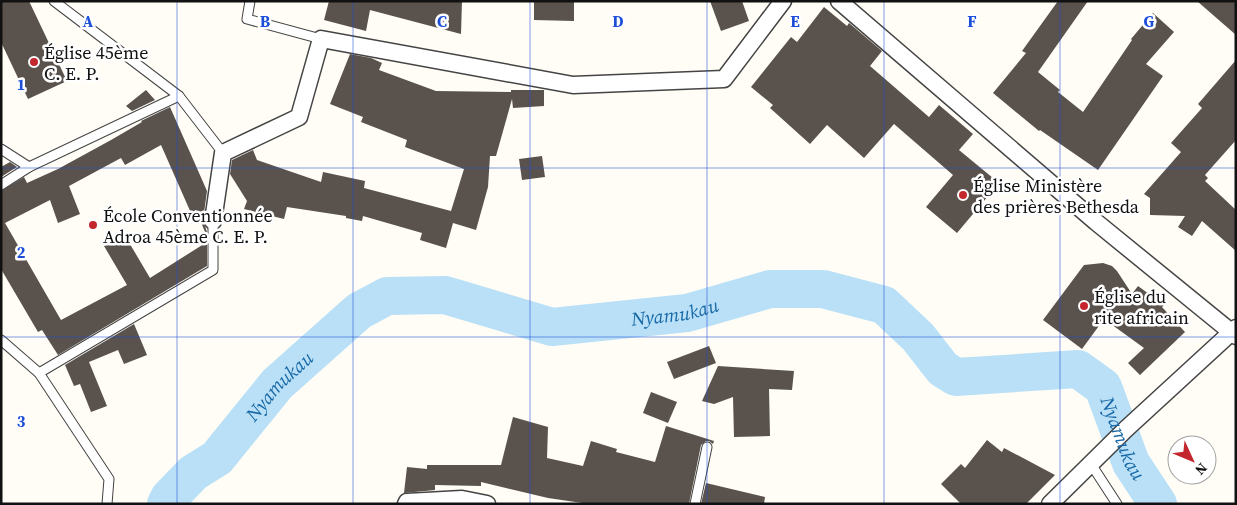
<svg xmlns="http://www.w3.org/2000/svg" width="1237" height="505" viewBox="0 0 1237 505" font-family="'Source Serif 4',serif">
	<rect width="100%" height="100%" fill="#fffdf5"/>
	<g fill="none" stroke-linecap="round" stroke-linejoin="round">
		<!-- river -->
		<path stroke="#b9e0f7" stroke-width="38" id="s1" d="M166,504L169,498L193,473L217,458L277,384L359,311L387,296L445,295L552,327L687,313L770,289H823L884,305L918,337L943,369L956,377L1078,369L1103,387L1131,463L1158,504"/>
	</g>
	<!-- building -->
	<g fill="#5a524d">
		<path d="M1,1H29L67,81L28,99L1,42Z"/>
		<path d="M329,1H462L461,34L370,10L366,31L324,20Z"/>
		<path d="M534,1H574V21L534,20Z"/>
		<path d="M710,1H742L749,21L721,31Z"/>
		<path d="M1058,1H1088L1038,72L1060,90L1058,92L1083,112L1132,40L1131,39L1153,13L1174,32L1146,64L1163,76L1098,170L1040,130L1039,131L993,93L1026,53L1022,51Z"/>
		<path d="M1197,1H1236V35Z"/>
		<path d="M824,7L847,26L849,23L882,51L870,66L929,117L939,105L973,134L959,150L999,183L957,233L926,207L953,175L894,124L864,158L827,125L810,144L770,108L773,105L751,87L791,37L797,42Z"/>
		<path d="M350,54L371,58L382,63L379,70L436,91L511,92V90H544V106L513,108L512,99L496,156H490L488,187L476,230L453,223L446,248L420,240L422,233L363,216L362,221L346,218V216L287,207L284,219L244,209L247,201L230,174L232,160L253,150L257,160L321,182L323,172L365,181L364,188L451,211L464,169L405,147L407,140L361,122L363,117L330,104Z"/>
		<path d="M1236,60V140L1205,175L1208,178L1205,181L1236,210V251L1202,221L1192,236L1178,227L1185,216L1150,215V198L1144,194L1181,152L1171,143L1202,108L1198,104Z"/>
		<path d="M146,90L155,100L132,111L126,106Z"/>
		<path d="M170,107L207,191L203,220L207,232H205L196,210L191,213L161,145L125,165L121,158L69,186L80,214L58,223L50,200L5,223L61,320L127,285L104,246L124,234L150,278L207,242V266L58,355L42,330L38,332L1,269V191L24,177L27,183L58,169L111,140L142,122L141,121Z"/>
		<path d="M542,156L545,177L522,180L519,159Z"/>
		<path d="M10,162L17,167L1,177V167Z"/>
		<path d="M1103,263L1112,266L1117,271L1132,294L1138,286L1164,305L1162,307L1185,332L1140,375L1128,363L1144,348L1104,319L1082,349L1043,320L1084,265Z"/>
		<path d="M134,324L147,355L124,364L118,350L89,362L107,406L91,412L80,384L74,386L65,365Z"/>
		<path d="M709,346L716,363L674,379L667,362Z"/>
		<path d="M718,366L794,371L792,390L769,389L770,436L734,437L733,397L714,404L702,401Z"/>
		<path d="M651,392L677,402L668,423L643,413Z"/>
		<path d="M513,417L548,427L547,458L583,466L591,441L617,449L616,452L655,462L666,426L714,441L713,444L709,441H706L701,445L689,504H589L548,498L481,482V486L435,485V490L404,493L407,467L427,469V465H501Z"/>
		<path d="M987,440L1002,452L1004,448L1055,475L1026,504H961L941,484L961,464L965,468Z"/>
		<path d="M706,483L765,497L764,504H701Z"/>
	</g>
	<g fill="none" stroke-linecap="round" stroke-linejoin="round">
		<!-- lane casing -->
		<g stroke="#444" stroke-width="11">
			<g id="lane">
				<path d="M54,1L179,96L223,153"/>
				<path d="M250,1L247,19L321,39"/>
				<path d="M1,149L29,167"/>
				<path d="M1,185L29,167L179,96"/>
				<path d="M1,340L39,373L109,479L107,504"/>
				<path d="M39,373L213,270V221"/>
				<path d="M1091,464L1117,504"/>
				<path d="M695,504L707,447"/>
			</g>
		</g>
		<!-- street casing -->
		<g stroke="#444" stroke-width="19">
			<g id="street">
				<path d="M839,1L1096,222L1236,336"/>
				<path d="M213,221L223,153L299,117L321,39L573,85L724,79L783,1"/>
				<path d="M406,504L407,502L462,499L487,504"/>
				<path d="M1050,504L1126,429L1236,328"/>
			</g>
		</g>
		<!-- lane -->
		<use href="#lane" stroke="#fff" stroke-width="9"/>
		<!-- street -->
		<use href="#street" stroke="#fff" stroke-width="16"/>
	</g>
	<!-- grid -->
	<path fill="none" stroke="#1d4ed8" stroke-width="1" stroke-opacity="0.55" d="M177,1V504M353,1V504M530,1V504M707,1V504M884,1V504M1060,1V504M1,168H1236M1,337H1236"/>
	<!-- markers -->
	<g fill="#c4262e" stroke="#fff" stroke-width="2">
		<circle cx="34" cy="62" r="5"/>
		<circle cx="963" cy="195" r="5"/>
		<circle cx="93" cy="225" r="5"/>
		<circle cx="1084" cy="306" r="5"/>
	</g>
	<g text-anchor="middle" dominant-baseline="central" stroke-width="5" stroke-linejoin="round" paint-order="stroke">
		<!-- poi labels -->
		<g font-size="18" fill="#111" stroke="#fff" text-anchor="start">
			<text x="44" y="52">Église 45ème<tspan x="44" dy="21">C. E. P.</tspan></text>
			<text x="973" y="185">Église Ministère<tspan x="973" dy="21">des prières Bethesda</tspan></text>
			<text x="103" y="215">École Conventionnée<tspan x="103" dy="21">Adroa 45ème C. E. P.</tspan></text>
			<text x="1094" y="296">Église du<tspan x="1094" dy="21">rite africain</tspan></text>
		</g>
		<!-- water labels -->
		<g font-size="19" font-style="italic" fill="#1768a6" stroke="#fff">
			<text stroke="none"><textPath href="#s1" startOffset="600">Nyamukau</textPath></text>
			<text stroke="none"><textPath href="#s1" startOffset="165">Nyamukau</textPath></text>
			<text stroke="none"><textPath href="#s1" startOffset="1125">Nyamukau</textPath></text>
		</g>
	</g>
	<g font-size="16" text-anchor="middle" font-weight="bold" fill="#1d4ed8" stroke="#fff" stroke-width="5" stroke-linejoin="round" paint-order="stroke">
		<text x="88" y="27">A</text>
		<text x="265" y="27">B</text>
		<text x="442" y="27">C</text>
		<text x="618" y="27">D</text>
		<text x="795" y="27">E</text>
		<text x="972" y="27">F</text>
		<text x="1149" y="27">G</text>
		<text x="21" y="90">1</text>
		<text x="21" y="258">2</text>
		<text x="21" y="427">3</text>
	</g>
	<!-- border -->
	<rect width="1237" height="505" fill="none" stroke="#111111" stroke-width="5"/>
	<!-- north arrow -->
	<g transform="translate(1192 460) rotate(134)"><circle r="24" fill="#ffffff" stroke="#a0a0a0"/>
	<path d="M0-4L9 19L0 12L-9 19Z" fill="#c4262e"/>
	<text y="-8" font-size="14" font-weight="bold" text-anchor="middle" fill="#111111">N</text>
	</g>
</svg>
